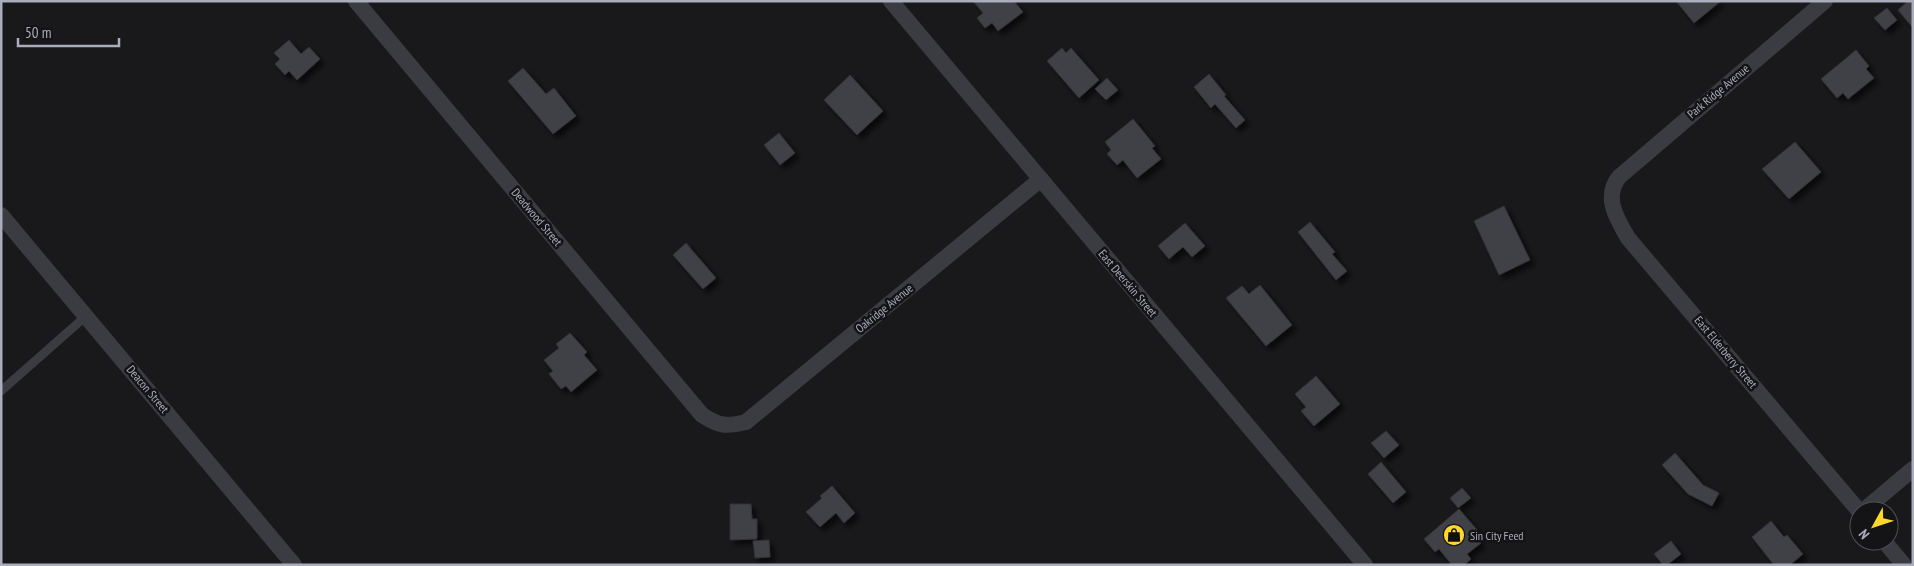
<svg xmlns="http://www.w3.org/2000/svg" width="1914" height="566" viewBox="0 0 1914 566" font-family="'PT Sans Narrow',sans-serif">
	<defs>
		<filter id="shadow"><feDropShadow dx="4.5" dy="4.5" stdDeviation="2.5" flood-color="#0009"/></filter>
	</defs>
	<rect width="100%" height="100%" fill="#19181b"/>
	<!-- building -->
	<g fill="#404046" stroke="#333237" filter="url(#shadow)">
		<path d="M973,1H1014L1023,12L998,31L992,23L985,28L977,18L983,13Z"/>
		<path d="M1676,1H1721L1694,23Z"/>
		<path d="M1908,1H1913V28L1898,10Z"/>
		<path d="M1887,8L1897,20L1885,30L1874,18Z"/>
		<path d="M289,40L301,54L309,47L320,59L297,80L289,71L285,75L275,64L280,59L274,53Z"/>
		<path d="M1062,48L1066,53L1071,48L1099,80L1079,98L1047,61Z"/>
		<path d="M1856,50L1869,66L1866,69L1874,78L1848,99L1843,93L1837,98L1821,79Z"/>
		<path d="M523,68L546,94L554,88L576,116L553,134L508,81Z"/>
		<path d="M1209,74L1226,95L1224,96L1245,120L1236,128L1215,104L1211,108L1194,87Z"/>
		<path d="M850,75L883,111L857,135L824,100Z"/>
		<path d="M1107,78L1118,90L1106,100L1095,89Z"/>
		<path d="M1133,119L1155,146L1152,148L1161,159L1137,178L1123,160L1117,165L1107,154L1111,150L1105,142Z"/>
		<path d="M779,133L795,153L780,165L764,145Z"/>
		<path d="M1795,142L1821,172L1789,199L1762,169Z"/>
		<path d="M1504,206L1530,260L1499,275L1474,221Z"/>
		<path d="M1310,222L1335,252L1332,254L1347,271L1336,280L1298,232Z"/>
		<path d="M1185,223L1205,246L1192,257L1183,247L1169,259L1158,246Z"/>
		<path d="M686,243L716,278L703,289L673,255Z"/>
		<path d="M1260,285L1292,325L1266,346L1226,298L1242,286L1249,294Z"/>
		<path d="M570,333L587,352L584,355L597,370L571,392L566,386L561,389L549,374L553,371L544,360L559,348L556,344Z"/>
		<path d="M1316,376L1340,404L1314,426L1301,411L1306,407L1295,394Z"/>
		<path d="M1386,431L1399,445L1384,458L1371,443Z"/>
		<path d="M1675,453L1703,485L1719,493L1712,506L1688,494L1662,465Z"/>
		<path d="M1381,462L1406,492L1393,503L1368,474Z"/>
		<path d="M832,486L855,513L844,523L836,513L820,527L806,512L822,498L820,496Z"/>
		<path d="M1462,488L1471,498L1458,508L1450,498Z"/>
		<path d="M730,504H751L752,519H757V539L730,540Z"/>
		<path d="M1459,509L1479,532L1475,536L1481,543L1467,554L1471,559L1464,565H1452L1439,549L1435,552L1424,539Z"/>
		<path d="M1771,521L1784,537L1787,535L1803,554L1790,565H1774L1752,537Z"/>
		<path d="M769,540L770,557L755,558L753,541Z"/>
		<path d="M1671,541L1681,554L1667,565H1663L1654,554Z"/>
	</g>
	<g fill="none" stroke-linecap="round" stroke-linejoin="round">
		<!-- service -->
		<path stroke="#3b3b42" stroke-width="9" d="M1,391L86,316"/>
		<!-- minor -->
		<g stroke="#3b3b42" stroke-width="16">
			<path d="M356,1L702,415C719,426 726,427 746,422L1041,179"/>
			<path d="M891,1L1365,565"/>
			<path d="M1825,1L1619,177C1603,197 1617,219 1628,238L1859,511"/>
			<path d="M1,215L294,565"/>
			<path d="M1863,511L1913,469"/>
			<path d="M1884,541L1904,565"/>
		</g>
	</g>
	<!-- icons -->
	<defs>
		<g id="shop-disc" transform="scale(1.125)"><circle r="9.5" fill="#ffd72c" stroke="#141316"/><path d="M-5-2.5h2.3a2.7 3.5 0 0 1 5.4 0H5L5.5 6h-11ZM-1.5-2.5h3a1.5 2.3 0 0 0-3 0Z" fill="#111"/></g>
	</defs>
	<g fill-rule="evenodd">
		<use href="#shop-disc" x="1454" y="535"/>
	</g>
	<g text-anchor="middle" dominant-baseline="central" stroke-width="5" stroke-linejoin="round" paint-order="stroke">
		<!-- street labels -->
		<g font-size="12" fill="#aaadbc" stroke="#141316">
			<text transform="translate(1718 91) rotate(-40)">Park Ridge Avenue</text>
			<text transform="translate(537 217) rotate(50)">Deadwood Street</text>
			<text transform="translate(1128 283) rotate(50)">East Deerskin Street</text>
			<text transform="translate(884 308) rotate(-39)">Oakridge Avenue</text>
			<text transform="translate(1726 352) rotate(50)">East Elderberry Street</text>
			<text transform="translate(148 389) rotate(50)">Deacon Street</text>
		</g>
		<!-- poi labels -->
		<g font-size="12" fill="#aaadbc" stroke="#141316" text-anchor="start">
			<text x="1470" y="535">Sin City Feed</text>
		</g>
	</g>
	<!-- border -->
	<rect width="1914" height="566" fill="none" stroke="#aaadbc" stroke-width="5"/>
	<!-- north arrow -->
	<g transform="translate(1874 526) rotate(230)"><circle r="24" fill="#141316" stroke="#505158"/>
	<path d="M0-4L9 19L0 12L-9 19Z" fill="#ffd72c"/>
	<text y="-8" font-size="14" font-weight="bold" text-anchor="middle" fill="#aaadbc">N</text>
	</g>
	<!-- scale -->
	<path d="M18 38v8h101v-8" fill="none" stroke="#aaadbc" stroke-width="2.5"/>
	<text x="25" y="38" font-size="15" fill="#aaadbc" stroke="#141316" stroke-width="4" paint-order="stroke">50 m</text>
</svg>
